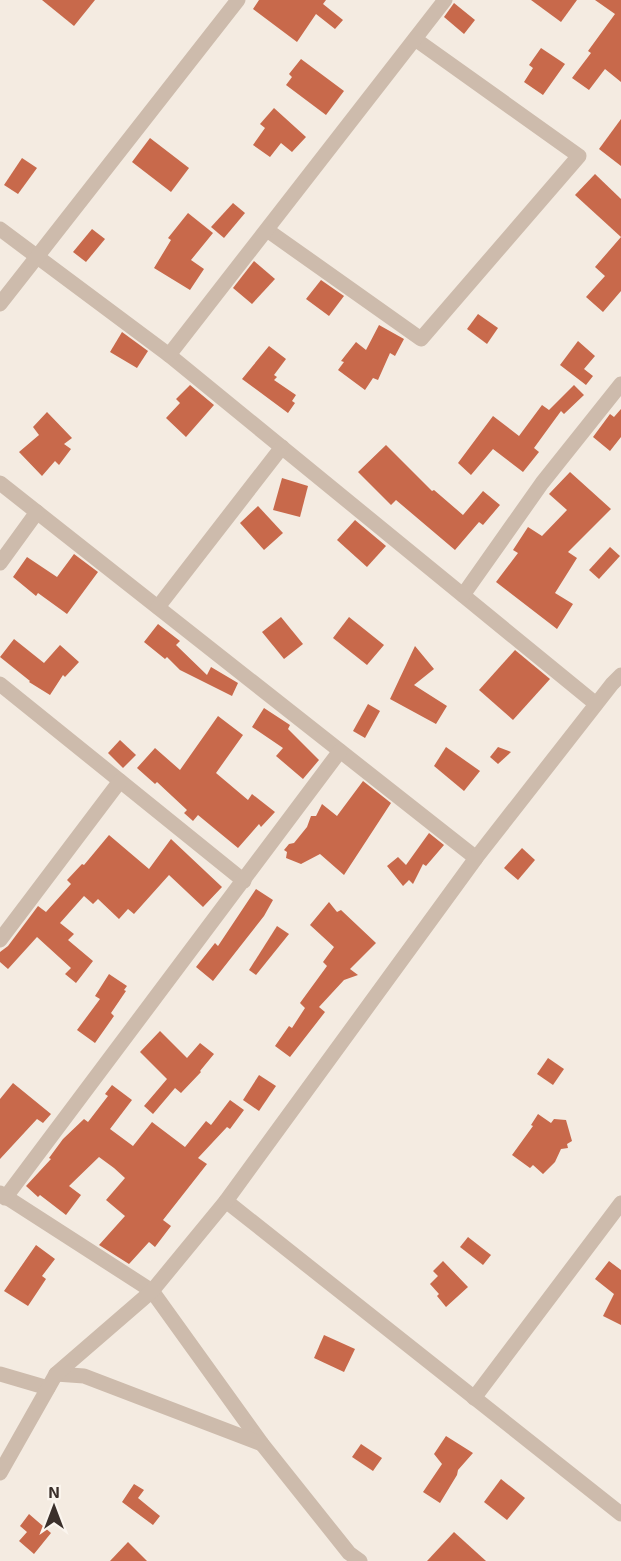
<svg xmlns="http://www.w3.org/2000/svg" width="621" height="1561" viewBox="0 0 621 1561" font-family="'Exo 2',sans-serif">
	<rect width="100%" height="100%" fill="#f4ebe1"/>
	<!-- building -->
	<g fill="#c8694b">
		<path d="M42,0H95L74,26Z"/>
		<path d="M259,0H326L323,4L343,20L335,29L316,14L297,42L253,9Z"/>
		<path d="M531,0H577L561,22Z"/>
		<path d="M595,0H621V82L605,69L589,90L572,78L591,53L588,51L615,14Z"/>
		<path d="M454,3L475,20L464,34L444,17Z"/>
		<path d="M541,48L565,64L543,95L524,82L533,68L529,65Z"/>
		<path d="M301,59L344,91L326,115L286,85L292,77L289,74Z"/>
		<path d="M274,108L306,137L292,152L281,143L270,157L253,145L265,128L260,124Z"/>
		<path d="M621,119V166L599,149Z"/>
		<path d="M150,138L189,168L171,192L132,162Z"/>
		<path d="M22,158L37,168L18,194L4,185Z"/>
		<path d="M595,174L621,199V237L575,195Z"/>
		<path d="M233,203L245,213L224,238L211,227Z"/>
		<path d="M188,213L213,233L191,260L204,269L190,290L154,268L171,240L168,238Z"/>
		<path d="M92,229L105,239L86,262L73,252Z"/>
		<path d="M621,237V291L603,312L586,297L605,276L595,267Z"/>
		<path d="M254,261L275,279L252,304L233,288Z"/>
		<path d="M321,280L344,296L329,316L306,299Z"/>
		<path d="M478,314L498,328L487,344L467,329Z"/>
		<path d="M379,325L404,339L395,356L390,353L378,380L373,378L365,390L338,370L344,362L341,361L356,342L366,350Z"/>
		<path d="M122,332L148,351L137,368L110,352Z"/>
		<path d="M578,341L595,356L584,369L593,376L586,385L560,365Z"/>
		<path d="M269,346L286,359L274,375L277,377L274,380L296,395L292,401L295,403L288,413L242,379Z"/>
		<path d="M190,385L214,405L186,437L166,418L180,403L176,399Z"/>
		<path d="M574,385L584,395L564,414L561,411L534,448L539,452L523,472L493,449L471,475L458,463L493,416L519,436L542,405L549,410Z"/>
		<path d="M621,409V437L610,451L593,437L610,414L614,417Z"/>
		<path d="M47,412L72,438L64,444L71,449L59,465L55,461L42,476L19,452L39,435L33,427Z"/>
		<path d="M386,445L432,491L434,490L463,515L483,491L500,505L483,525L479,522L455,550L396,500L391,505L358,472Z"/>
		<path d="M570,472L611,509L568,552L577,558L555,593L573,604L557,629L496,582L518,553L513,550L528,527L542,536L567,510L549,494Z"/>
		<path d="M282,478L308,486L300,517L273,510Z"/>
		<path d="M258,506L283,533L264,550L240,523Z"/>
		<path d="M355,520L386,546L367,567L337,540Z"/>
		<path d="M610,547L620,556L599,579L589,570Z"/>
		<path d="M74,554L98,572L67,614L38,593L36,596L13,577L27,557L57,577Z"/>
		<path d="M281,617L303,644L284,659L262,632Z"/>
		<path d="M349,617L384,645L367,665L333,638Z"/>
		<path d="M158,624L180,641L176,645L207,675L211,667L238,683L232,696L180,670L167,657L165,659L144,642Z"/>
		<path d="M14,639L44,663L60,645L79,662L65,677L63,675L50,695L29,682L30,681L0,657Z"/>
		<path d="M415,646L434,669L414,685L447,706L436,724L390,699Z"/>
		<path d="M515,650L550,679L513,720L479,690Z"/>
		<path d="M368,704L380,711L365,738L353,731Z"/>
		<path d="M264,708L290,725L288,729L319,760L303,779L276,756L283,748L252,727Z"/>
		<path d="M218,716L243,735L216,773L248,800L252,794L275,812L261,827L259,824L238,848L198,815L193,821L184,813L187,810L157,782L155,784L137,768L155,748L180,770Z"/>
		<path d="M120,740L136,755L123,768L108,753Z"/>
		<path d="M446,747L480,771L464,791L434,766Z"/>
		<path d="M498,747L511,752L498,764L490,757Z"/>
		<path d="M363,781L391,803L344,875L320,854L301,864L286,858L287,852L284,850L289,844L294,843L307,827L311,816H316L322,804L337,816Z"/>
		<path d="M429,833L444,845L426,866L423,864L413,884L409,880L403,886L387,866L398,857L406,865Z"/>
		<path d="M109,835L149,869L171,839L222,887L203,907L169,875L134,914L128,909L119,919L98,899L93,904L84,896L60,923L74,934L68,940L93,961L76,983L65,974L71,968L37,937L8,969L0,962V952L8,946L38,906L46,912L71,884L67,880L82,864L84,865Z"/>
		<path d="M522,848L535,860L518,880L504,868Z"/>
		<path d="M256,889L273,900L264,916L213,981L196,967L215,943L218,946Z"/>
		<path d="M329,902L337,912L341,910L376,943L350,969L358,975L344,980L319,1007L325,1012L290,1057L275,1046L289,1026L292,1028L305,1008L300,1003L327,966L323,962L334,947L310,925Z"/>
		<path d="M277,926L289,934L256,975L249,970Z"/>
		<path d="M109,974L127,986L124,990L126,991L111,1013L114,1016L95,1043L77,1030L100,999L95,996Z"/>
		<path d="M160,1031L187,1058L200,1043L214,1054L200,1071L201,1072L181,1093L175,1088L153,1114L144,1106L167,1079L140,1052Z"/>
		<path d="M548,1058L564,1069L553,1085L537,1074Z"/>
		<path d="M259,1075L276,1086L259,1111L243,1100Z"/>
		<path d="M13,1083L51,1114L43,1123L37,1119L0,1159V1099Z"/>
		<path d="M112,1085L132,1100L110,1129L133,1146L152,1122L185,1147L206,1121L211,1125L230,1100L244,1110L230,1129L227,1127L198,1158L207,1164L163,1220L171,1226L155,1247L149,1242L129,1264L99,1245L125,1216L106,1200L125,1178L114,1168L99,1157L69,1186L81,1195L66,1215L40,1195L38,1197L26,1186L51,1159L49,1158L63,1139L84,1119L88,1122L108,1096L105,1094Z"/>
		<path d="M538,1114L551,1123L554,1119L566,1120L572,1141L567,1144L568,1148L561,1149L555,1162L543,1174L533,1165L530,1168L512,1155L533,1126L531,1125Z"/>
		<path d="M468,1237L491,1255L483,1265L460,1247Z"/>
		<path d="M36,1245L55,1259L42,1276L46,1279L28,1306L4,1291Z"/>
		<path d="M443,1261L468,1287L446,1307L437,1296L439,1294L430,1284L438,1276L433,1271Z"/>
		<path d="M609,1261L621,1270V1325L603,1316L614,1294L595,1279Z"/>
		<path d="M324,1335L355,1349L344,1372L314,1358Z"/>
		<path d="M446,1436L473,1453L458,1470L457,1475L440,1503L423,1492L442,1464L434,1454Z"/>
		<path d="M361,1444L382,1458L373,1471L352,1457Z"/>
		<path d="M501,1479L525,1498L507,1520L484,1502Z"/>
		<path d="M134,1484L144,1490L138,1498L160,1516L153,1525L122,1502Z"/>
		<path d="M29,1514L51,1533L34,1554L19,1541L27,1532L20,1526Z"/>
		<path d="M454,1532L486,1561H427Z"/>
		<path d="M128,1542L147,1561H110Z"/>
	</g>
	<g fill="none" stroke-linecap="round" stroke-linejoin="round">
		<!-- street -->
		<g stroke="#cdbbac" stroke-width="15">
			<path d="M0,229L169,355L596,704"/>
			<path d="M267,230L421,339L579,156L415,39"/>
			<path d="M0,304L238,0"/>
			<path d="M169,355L445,0"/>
			<path d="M0,483L476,858"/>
			<path d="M0,563L37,512"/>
			<path d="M463,595L542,483L621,384"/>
			<path d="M158,607L282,447"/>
			<path d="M0,684L244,881"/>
			<path d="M0,940L120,781"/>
			<path d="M0,1193L152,1291L262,1444L349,1553L360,1561"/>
			<path d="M5,1198L340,751"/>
			<path d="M226,1201L621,1514"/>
			<path d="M0,1374L48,1388"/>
			<path d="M56,1374L84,1376L262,1444"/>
			<path d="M474,1398L621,1203"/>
			<path d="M0,1473L56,1374L152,1291L226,1201L476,858L612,684L621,675"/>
		</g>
	</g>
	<!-- north arrow -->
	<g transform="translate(54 1507)" stroke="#fbf5ee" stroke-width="4.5" paint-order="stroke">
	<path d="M0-4.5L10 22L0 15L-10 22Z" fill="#3b302b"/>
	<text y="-9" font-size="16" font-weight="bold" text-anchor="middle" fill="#3b302b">N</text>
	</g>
</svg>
